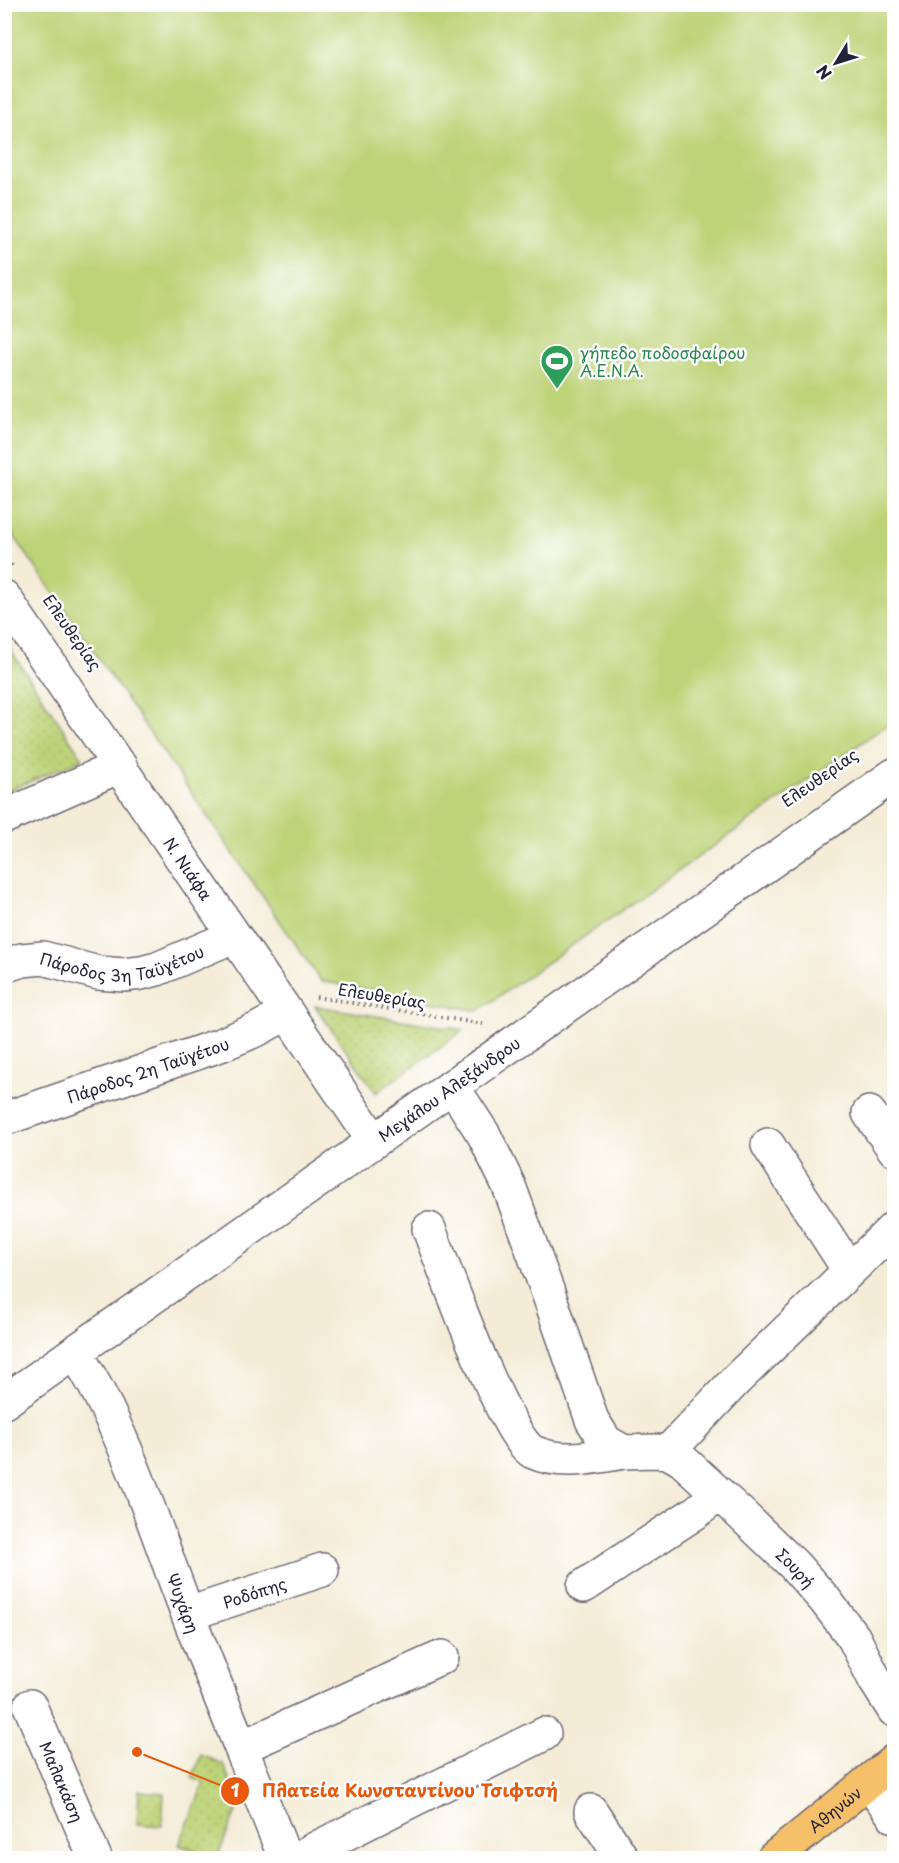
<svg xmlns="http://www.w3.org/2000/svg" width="899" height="1863" viewBox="0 0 899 1863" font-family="'Playpen Sans',sans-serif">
	<defs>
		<pattern id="grass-dots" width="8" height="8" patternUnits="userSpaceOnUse" patternTransform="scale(1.5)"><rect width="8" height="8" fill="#bdd377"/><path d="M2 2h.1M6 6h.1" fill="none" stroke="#a2b568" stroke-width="1.8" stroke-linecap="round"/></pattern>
	</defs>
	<rect width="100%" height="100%" fill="#fff"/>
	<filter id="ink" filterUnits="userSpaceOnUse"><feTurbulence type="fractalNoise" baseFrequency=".0167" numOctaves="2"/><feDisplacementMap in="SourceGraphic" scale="12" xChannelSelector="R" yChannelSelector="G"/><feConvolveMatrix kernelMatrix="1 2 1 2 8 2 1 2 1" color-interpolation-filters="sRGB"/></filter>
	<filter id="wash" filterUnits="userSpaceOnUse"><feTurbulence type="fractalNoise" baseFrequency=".008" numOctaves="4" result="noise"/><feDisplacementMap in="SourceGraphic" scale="24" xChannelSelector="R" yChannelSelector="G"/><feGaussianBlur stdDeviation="1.35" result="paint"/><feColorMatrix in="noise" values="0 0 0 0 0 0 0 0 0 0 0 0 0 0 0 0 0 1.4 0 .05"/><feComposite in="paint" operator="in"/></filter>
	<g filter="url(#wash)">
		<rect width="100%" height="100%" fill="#f4ecd7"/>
		<!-- grass -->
		<g fill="url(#grass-dots)" stroke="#707a59" stroke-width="1.5">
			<path d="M4,640L83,759L5,792H4Z"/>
			<path d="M315,1006L464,1030L376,1093Z"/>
			<path d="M201,1755L223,1764L239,1804L217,1858L179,1845L204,1783L192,1778Z"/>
			<path d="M139,1791L164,1793L162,1826L137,1824Z"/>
		</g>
		<!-- garden -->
		<path fill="#bdd377" stroke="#707a59" stroke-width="1.5" d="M4,5H894V720L478,1011L321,981L5,523Z"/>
	</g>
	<g filter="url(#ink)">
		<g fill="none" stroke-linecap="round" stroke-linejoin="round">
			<!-- minor casing -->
			<g stroke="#6c6972" stroke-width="36">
				<g id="minor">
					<path id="s1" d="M4,597L374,1141"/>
					<path d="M4,817L120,766"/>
					<path id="s2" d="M4,966L22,960L43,958L98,973L124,975L141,973L157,969L234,936"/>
					<path id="s3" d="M452,1086L484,1135L509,1186L550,1298L592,1420L606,1442L624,1452L655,1451L668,1452L682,1460L743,1516L794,1565L825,1600L854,1638L875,1680L894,1710"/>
					<path d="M869,1113L894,1149"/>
					<path id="s4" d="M4,1119L223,1044L258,1029L287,1013"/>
					<path d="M768,1145L849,1270"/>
					<path d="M429,1229C443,1265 506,1440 533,1452C562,1465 594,1457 624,1452"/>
					<path id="s5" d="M75,1352C124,1428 152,1520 184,1604C216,1689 252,1773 285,1858"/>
					<path id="s6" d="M4,1402L894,775"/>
					<path d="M668,1452L737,1379L894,1228"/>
					<path d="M584,1586L695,1513L719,1494"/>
					<path id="s7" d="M188,1614L322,1570"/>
					<path id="s8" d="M30,1706L95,1858"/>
					<path d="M242,1747L442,1657"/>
					<path d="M869,1782L894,1816"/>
					<path d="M591,1811L622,1858"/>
					<path d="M297,1858L544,1734"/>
				</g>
			</g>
			<!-- major casing -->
			<g stroke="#6c6972" stroke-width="36">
				<g id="major">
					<path id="s9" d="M774,1858L894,1761"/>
				</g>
			</g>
			<!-- path -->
			<g stroke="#6c6972" stroke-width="4" stroke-dasharray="1.5 4.5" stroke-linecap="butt">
				<path d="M4,555L13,567"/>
				<path d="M316,997L483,1024"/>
			</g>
			<!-- minor -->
			<use href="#minor" stroke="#fff" stroke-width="33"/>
			<!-- major -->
			<use href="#major" stroke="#f6c06b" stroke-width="33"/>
		</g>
	</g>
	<!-- icons -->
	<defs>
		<g id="stadium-pin" transform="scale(1.725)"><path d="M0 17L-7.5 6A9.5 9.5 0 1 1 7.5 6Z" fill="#2e9e5b" stroke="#fff"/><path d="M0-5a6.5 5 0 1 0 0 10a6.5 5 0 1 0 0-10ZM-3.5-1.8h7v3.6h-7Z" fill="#fff"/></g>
	</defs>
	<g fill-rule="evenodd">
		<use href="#stadium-pin" x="557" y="361"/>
	</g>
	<g text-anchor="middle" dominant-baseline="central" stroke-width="5" stroke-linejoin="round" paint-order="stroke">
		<!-- leisure labels -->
		<g font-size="16" fill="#27864d" stroke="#fff" text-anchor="start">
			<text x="580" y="352">γήπεδο ποδοσφαίρου<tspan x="580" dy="18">Α.Ε.Ν.Α.</tspan></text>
		</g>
		<!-- street labels -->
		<g font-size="16" fill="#22223b" stroke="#fff">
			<text transform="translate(73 632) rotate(55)">Ελευθερίας</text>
			<text transform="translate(819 777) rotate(-35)">Ελευθερίας</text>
			<text stroke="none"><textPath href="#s1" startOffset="328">Ν. Νιάφα</textPath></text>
			<text stroke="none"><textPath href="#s2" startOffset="122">Πάροδος 3η Ταϋγέτου</textPath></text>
			<text transform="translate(382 995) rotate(9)">Ελευθερίας</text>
			<text stroke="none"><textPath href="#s4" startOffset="152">Πάροδος 2η Ταϋγέτου</textPath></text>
			<text stroke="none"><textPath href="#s6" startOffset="544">Μεγάλου Αλεξάνδρου</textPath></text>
			<text stroke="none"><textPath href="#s3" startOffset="627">Σουρή</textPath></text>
			<text stroke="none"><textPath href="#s7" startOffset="70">Ροδόπης</textPath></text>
			<text stroke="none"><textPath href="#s5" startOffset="274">Ψυχάρη</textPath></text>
			<text stroke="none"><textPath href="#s8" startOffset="82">Μαλακάση</textPath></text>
			<text stroke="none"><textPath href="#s9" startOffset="78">Αθηνών</textPath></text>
		</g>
	</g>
	<!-- callouts -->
	<path fill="none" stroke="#e8590c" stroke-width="2" d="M137 1752L235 1791"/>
	<g fill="#e8590c" stroke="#fff" stroke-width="2">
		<circle cx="137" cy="1752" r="6"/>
		<circle cx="235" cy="1791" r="15"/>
	</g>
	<g font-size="18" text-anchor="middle" font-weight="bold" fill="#fff">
		<text x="235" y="1797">1</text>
	</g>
	<g font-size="18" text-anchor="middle" font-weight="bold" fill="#e8590c" stroke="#fff" stroke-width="5" stroke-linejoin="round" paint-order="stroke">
		<text x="410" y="1797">Πλατεία Κωνσταντίνου Τσιφτσή</text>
	</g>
	<!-- margin -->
	<rect width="899" height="1863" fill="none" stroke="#fff" stroke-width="24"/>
	<!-- north arrow -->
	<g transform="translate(836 63) rotate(232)" stroke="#ffffff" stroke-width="4.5" paint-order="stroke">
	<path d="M0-4.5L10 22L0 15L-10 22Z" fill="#22223b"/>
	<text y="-9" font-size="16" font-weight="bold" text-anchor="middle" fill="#22223b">N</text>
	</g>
</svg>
